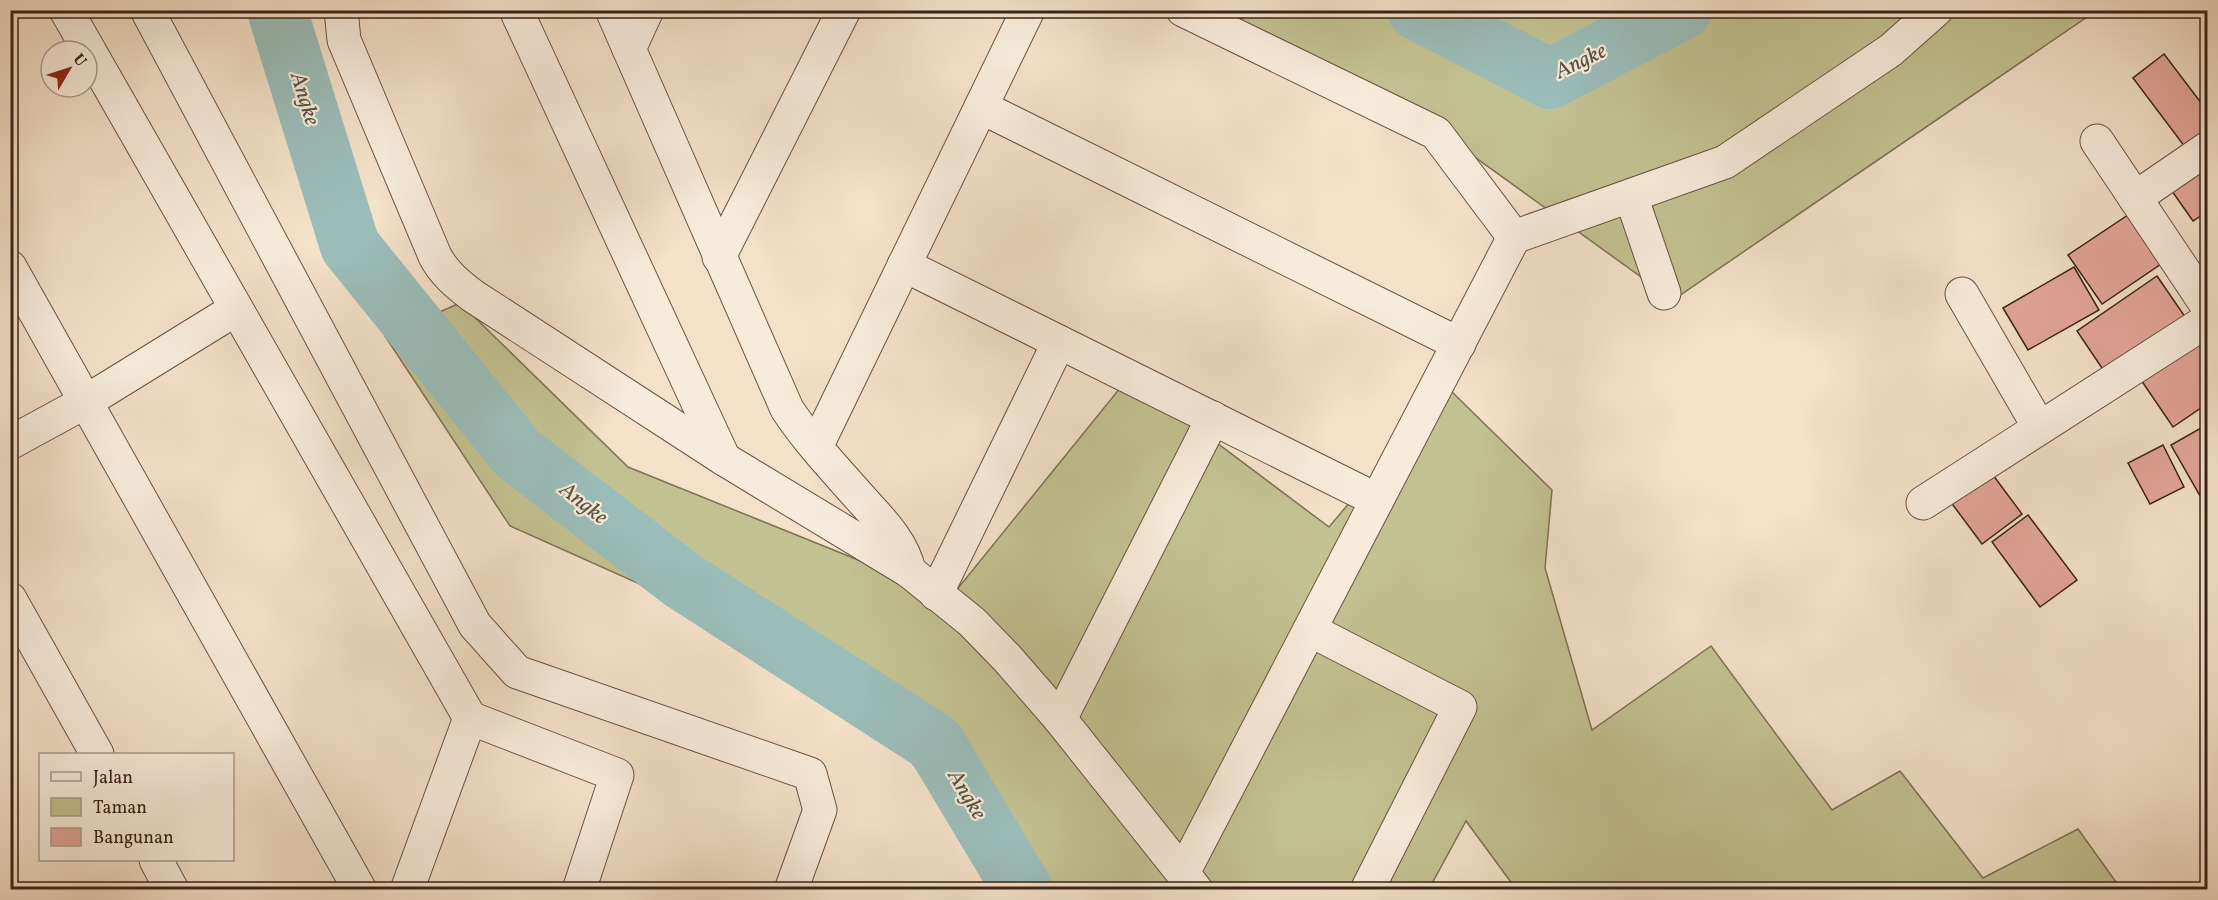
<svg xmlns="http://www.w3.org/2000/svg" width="2218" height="900" viewBox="0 0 2218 900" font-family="Vollkorn,serif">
	<rect width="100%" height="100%" fill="#f3e1c8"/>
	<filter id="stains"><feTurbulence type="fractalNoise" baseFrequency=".00333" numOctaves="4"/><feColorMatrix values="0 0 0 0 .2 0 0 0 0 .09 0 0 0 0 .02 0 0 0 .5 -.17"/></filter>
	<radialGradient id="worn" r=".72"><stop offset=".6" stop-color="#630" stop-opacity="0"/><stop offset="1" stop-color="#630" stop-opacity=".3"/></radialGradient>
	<!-- green -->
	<g fill="#c2c191" stroke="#7e7254" stroke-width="1.5">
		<path d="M1188,11H2091L2087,17L1673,300L1458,145Z"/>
		<path d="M460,303L628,467L883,570L938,613L1129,377L1329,527L1447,387L1552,490L1545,568L1592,730L1711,646L1832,810L1900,771L1983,878L2078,829L2121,889H1516L1466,821L1429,889H1021L832,670L510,526L385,336Z"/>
	</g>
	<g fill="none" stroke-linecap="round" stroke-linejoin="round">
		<!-- river -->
		<g stroke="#9bbdb9" stroke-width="60">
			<path d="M277,10L350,246L517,453L682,580L935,743L1023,890"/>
			<path d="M1417,10L1550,79L1682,10"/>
		</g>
	</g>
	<!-- building -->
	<g fill="#e3a598" stroke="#3a2416" stroke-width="1.5">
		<path d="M2164,54L2208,112V137L2188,151L2133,78Z"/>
		<path d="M2208,155V211L2193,221L2167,184Z"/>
		<path d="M2131,213L2164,262L2102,304L2068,255Z"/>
		<path d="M2074,267L2099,310L2028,350L2003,308Z"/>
		<path d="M2157,276L2190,324L2110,380L2077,331Z"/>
		<path d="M2208,338V403L2173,427L2141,380Z"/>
		<path d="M2208,424V499L2203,501L2171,445Z"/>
		<path d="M2163,445L2184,487L2150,504L2128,463Z"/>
		<path d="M1987,467L2022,514L1982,544L1947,497Z"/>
		<path d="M2028,515L2077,580L2040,607L1992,542Z"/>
	</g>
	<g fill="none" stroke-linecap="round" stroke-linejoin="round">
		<!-- minor casing -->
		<g stroke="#685342" stroke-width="35">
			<g id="minor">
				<path d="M66,10L470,718L617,775L579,890"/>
				<path d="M147,10L475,625L517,672L810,774L820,810L791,890"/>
				<path d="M341,10L344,40L435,256C444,273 457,284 473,296L724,459L909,571L972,622L1007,658L1060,719L1196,890"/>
				<path d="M516,10L724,459"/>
				<path d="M612,10L787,409C806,438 831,465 855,492C875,515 903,540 909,571"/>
				<path d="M1183,10L1436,133L1514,237L1725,162L1891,50L1936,10"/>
				<path d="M629,49L647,10"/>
				<path d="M981,107L1459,344"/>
				<path d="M2097,141L2208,307"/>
				<path d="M1631,196L1664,293"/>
				<path d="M2135,198L2208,148"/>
				<path d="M719,257L844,10"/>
				<path d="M904,265L1377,500"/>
				<path d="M10,267L360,890"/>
				<path d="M1962,294L2039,427"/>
				<path d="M10,443L87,401L236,309"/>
				<path d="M816,447L1028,10"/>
				<path d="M1923,503L2208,320"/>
				<path d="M936,594L1059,342"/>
				<path d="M10,599L97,754"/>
				<path d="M1310,630L1460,707L1367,890"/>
				<path d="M1060,719L1213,418"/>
				<path d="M156,860L172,890"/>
				<path d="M1183,873L1514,237"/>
				<path d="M407,890L470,718"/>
			</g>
		</g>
		<!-- minor -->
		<use href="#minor" stroke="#f7ecdb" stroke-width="33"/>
	</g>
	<g text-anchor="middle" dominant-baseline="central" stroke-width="4.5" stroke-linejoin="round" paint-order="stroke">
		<!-- water labels -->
		<g font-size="22" font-style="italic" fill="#575247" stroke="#f7ecdb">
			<text transform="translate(1581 62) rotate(-26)">Angke</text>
			<text transform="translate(304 99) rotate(73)">Angke</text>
			<text transform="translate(583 504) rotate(38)">Angke</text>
			<text transform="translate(966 795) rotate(59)">Angke</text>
		</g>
	</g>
	<!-- margin -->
	<rect width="2218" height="900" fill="none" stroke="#f3e1c8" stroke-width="36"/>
	<rect x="12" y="12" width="2194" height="876" fill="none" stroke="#3a2416" stroke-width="3"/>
	<rect x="18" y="18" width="2182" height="864" fill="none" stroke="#3a2416" stroke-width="1.5"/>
	<!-- legend -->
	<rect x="39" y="753" width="195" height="108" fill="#f7ecdb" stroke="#ab9c8c" stroke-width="1.5"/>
	<rect x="51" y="772" width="30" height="9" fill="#f7ecdb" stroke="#ab9c8c" stroke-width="1.5"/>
	<text x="93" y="783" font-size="18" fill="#3a2416">Jalan</text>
	<rect x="51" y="798" width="30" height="18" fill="#c2c191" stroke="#ab9c8c" stroke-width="1.5"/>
	<text x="93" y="813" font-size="18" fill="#3a2416">Taman</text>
	<rect x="51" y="828" width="30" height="18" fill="#e3a598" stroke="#ab9c8c" stroke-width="1.5"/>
	<text x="93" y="843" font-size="18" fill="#3a2416">Bangunan</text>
	<!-- north arrow -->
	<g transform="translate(69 69) rotate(51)"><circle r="28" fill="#f7ecdb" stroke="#ab9c8c" stroke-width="1.5"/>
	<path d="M0-4.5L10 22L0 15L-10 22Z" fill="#8f2418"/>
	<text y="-9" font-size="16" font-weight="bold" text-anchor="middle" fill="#3a2416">U</text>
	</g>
	<rect width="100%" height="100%" filter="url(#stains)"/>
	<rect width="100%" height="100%" fill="url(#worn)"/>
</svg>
